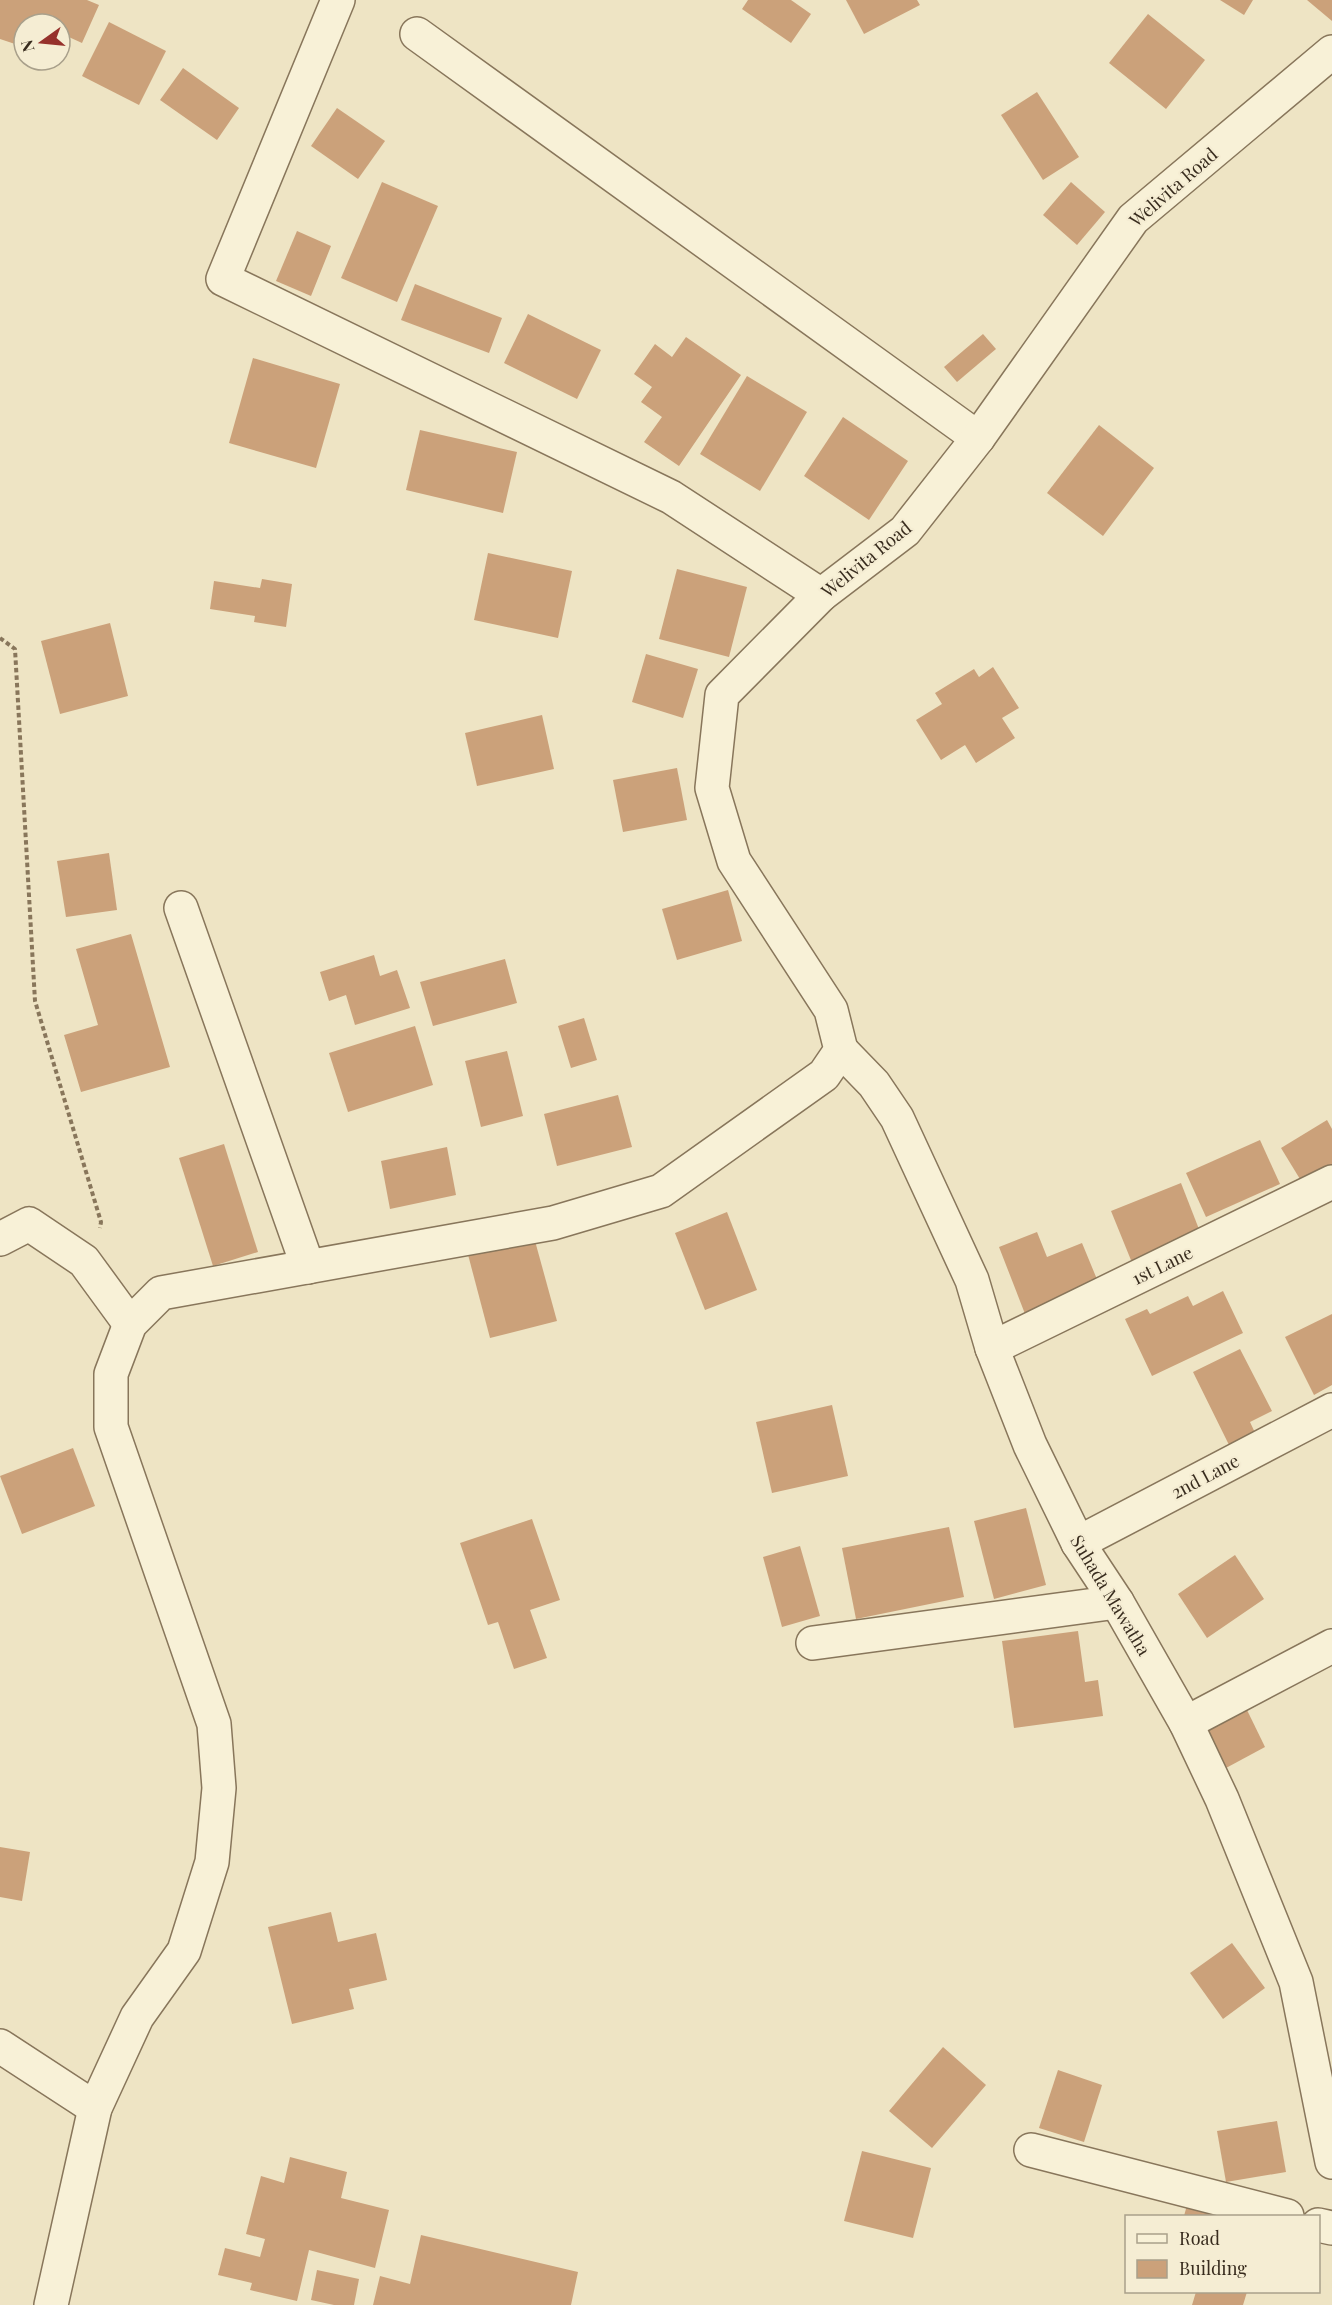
<svg xmlns="http://www.w3.org/2000/svg" width="1332" height="2305" viewBox="0 0 1332 2305" font-family="'Playfair Display',serif">
	<rect width="100%" height="100%" fill="#eee4c4"/>
	<!-- building -->
	<g fill="#cba17a">
		<path d="M0,0H87L99,5L82,43L60,33V24H41L35,21V24H24V47L0,39Z"/>
		<path d="M748,0H791L811,14L791,43L742,9Z"/>
		<path d="M846,0H917L920,5L864,34Z"/>
		<path d="M1220,0H1253L1244,15Z"/>
		<path d="M1307,0H1332V21Z"/>
		<path d="M1148,14L1205,60L1166,109L1109,63Z"/>
		<path d="M109,22L166,51L139,105L82,76Z"/>
		<path d="M183,68L239,108L217,140L160,100Z"/>
		<path d="M1037,92L1079,157L1043,180L1001,115Z"/>
		<path d="M337,108L385,141L358,179L311,146Z"/>
		<path d="M382,182L438,206L397,302L341,278Z"/>
		<path d="M1071,182L1105,212L1077,245L1043,215Z"/>
		<path d="M297,231L331,246L311,296L276,281Z"/>
		<path d="M415,284L502,318L489,353L401,320Z"/>
		<path d="M528,314L601,350L577,399L504,363Z"/>
		<path d="M983,334L996,349L957,382L944,367Z"/>
		<path d="M686,337L741,375L679,466L644,442L662,417L641,402L652,387L634,374L655,344L672,357Z"/>
		<path d="M253,358L340,384L316,468L229,443Z"/>
		<path d="M747,376L807,412L760,491L700,454Z"/>
		<path d="M843,417L908,461L869,520L804,476Z"/>
		<path d="M1099,425L1154,468L1103,536L1047,493Z"/>
		<path d="M420,430L517,452L503,513L406,490Z"/>
		<path d="M488,553L572,571L558,638L474,620Z"/>
		<path d="M677,569L747,587L729,657L659,639Z"/>
		<path d="M262,579L292,584L286,627L254,622L255,616L210,609L214,581L260,588Z"/>
		<path d="M110,623L128,696L60,714L41,641Z"/>
		<path d="M646,654L698,669L683,718L632,702Z"/>
		<path d="M993,667L1019,708L1002,718L1015,738L976,763L965,745L941,760L916,720L942,704L935,693L974,669L979,677Z"/>
		<path d="M542,715L554,769L477,786L465,733Z"/>
		<path d="M677,768L687,820L623,832L613,780Z"/>
		<path d="M109,853L117,910L66,917L57,861Z"/>
		<path d="M728,890L742,941L677,960L662,909Z"/>
		<path d="M131,934L170,1067L81,1092L64,1035L98,1025L76,949Z"/>
		<path d="M374,955L380,976L397,970L410,1008L355,1025L346,995L329,1001L320,972Z"/>
		<path d="M505,959L517,1003L433,1026L420,982Z"/>
		<path d="M584,1018L597,1060L571,1068L558,1026Z"/>
		<path d="M415,1026L433,1085L348,1112L329,1053Z"/>
		<path d="M507,1051L523,1116L481,1127L465,1061Z"/>
		<path d="M618,1095L632,1147L557,1166L544,1114Z"/>
		<path d="M1327,1120L1332,1129V1167L1303,1184L1281,1148Z"/>
		<path d="M1260,1140L1280,1184L1206,1217L1186,1173Z"/>
		<path d="M224,1144L258,1252L213,1266L179,1158Z"/>
		<path d="M447,1147L456,1195L390,1209L381,1161Z"/>
		<path d="M1181,1183L1204,1242L1135,1270L1111,1211Z"/>
		<path d="M727,1212L757,1290L705,1310L675,1233Z"/>
		<path d="M532,1230L557,1321L490,1338L466,1247Z"/>
		<path d="M1037,1232L1047,1257L1082,1243L1101,1289L1027,1319L999,1247Z"/>
		<path d="M1223,1291L1243,1333L1152,1376L1125,1319L1147,1309L1150,1314L1188,1296L1193,1306Z"/>
		<path d="M1332,1314V1385L1314,1395L1285,1337Z"/>
		<path d="M1240,1349L1272,1411L1250,1422L1257,1437L1231,1449L1193,1372Z"/>
		<path d="M832,1405L848,1476L772,1493L756,1422Z"/>
		<path d="M73,1448L95,1506L22,1534L0,1476Z"/>
		<path d="M1026,1508L1046,1585L994,1599L974,1521Z"/>
		<path d="M532,1519L560,1600L530,1610L547,1658L514,1669L498,1622L488,1625L460,1543Z"/>
		<path d="M949,1527L964,1597L856,1619L842,1548Z"/>
		<path d="M800,1546L820,1616L782,1627L763,1557Z"/>
		<path d="M1235,1555L1264,1599L1207,1638L1178,1594Z"/>
		<path d="M1078,1631L1085,1682L1098,1680L1103,1716L1014,1728L1002,1641Z"/>
		<path d="M1247,1710L1265,1747L1226,1768L1207,1730Z"/>
		<path d="M0,1847L30,1852L22,1901L0,1897Z"/>
		<path d="M331,1912L338,1942L376,1933L387,1980L349,1989L354,2009L292,2024L268,1927Z"/>
		<path d="M1232,1943L1265,1988L1223,2019L1190,1973Z"/>
		<path d="M943,2047L986,2085L932,2148L889,2111Z"/>
		<path d="M1058,2070L1102,2085L1084,2142L1039,2128Z"/>
		<path d="M1277,2121L1286,2172L1226,2182L1217,2131Z"/>
		<path d="M862,2151L931,2168L913,2238L844,2221Z"/>
		<path d="M290,2157L347,2172L341,2198L389,2210L375,2268L309,2250L297,2301L250,2290L252,2283L218,2275L225,2248L260,2257L265,2239L246,2234L261,2176L284,2183Z"/>
		<path d="M1187,2205L1230,2216H1184Z"/>
		<path d="M421,2235L578,2272L571,2305H373L380,2276L410,2284Z"/>
		<path d="M317,2270L359,2279L354,2305H334L311,2300Z"/>
		<path d="M1196,2292H1247L1243,2305H1192Z"/>
	</g>
	<g fill="none" stroke-linecap="round" stroke-linejoin="round">
		<!-- minor casing -->
		<g stroke="#88765b" stroke-width="36">
			<g id="minor">
				<path d="M338,0L223,279L671,497L821,595"/>
				<path d="M417,34L978,438"/>
				<path d="M181,908L308,1267"/>
				<path d="M841,1050L874,1084L897,1118L972,1280L992,1348L1030,1445L1078,1543L1117,1602L1186,1723L1222,1799L1296,1982L1332,2162"/>
				<path d="M0,1239L29,1224L84,1261L130,1324"/>
				<path d="M992,1348L1332,1182"/>
				<path d="M1078,1543L1332,1410"/>
				<path d="M813,1643L1117,1602"/>
				<path d="M1186,1723L1332,1646"/>
				<path d="M0,2046L95,2108"/>
				<path d="M1031,2150L1287,2216"/>
				<path d="M1318,2225L1332,2228"/>
			</g>
		</g>
		<!-- tertiary casing -->
		<g stroke="#88765b" stroke-width="36">
			<path id="tertiary" d="M51,2305L95,2108L137,2017L184,1951L212,1862L219,1788L214,1724L111,1427V1374L130,1324L161,1293L553,1223L661,1191L824,1075L841,1050L831,1010L734,861L712,788L722,695L821,595L905,531L978,438L1133,219L1332,52"/>
		</g>
		<!-- path -->
		<path stroke="#88765b" stroke-width="4" stroke-dasharray="4.5 3" stroke-linecap="butt" d="M0,638L15,649L35,1001L101,1222L100,1228"/>
		<!-- minor -->
		<use href="#minor" stroke="#f8f1d7" stroke-width="33"/>
		<!-- tertiary -->
		<use href="#tertiary" stroke="#f8f1d7" stroke-width="33"/>
	</g>
	<g text-anchor="middle" dominant-baseline="central" stroke-width="4.5" stroke-linejoin="round" paint-order="stroke">
		<!-- street labels -->
		<g font-size="18" fill="#382c1e" stroke="#f5edd3">
			<text transform="translate(1173 187) rotate(-41)">Welivita Road</text>
			<text transform="translate(866 559) rotate(-39)">Welivita Road</text>
			<text transform="translate(1162 1265) rotate(-26)">1st Lane</text>
			<text transform="translate(1205 1476) rotate(-28)">2nd Lane</text>
			<text transform="translate(1111 1595) rotate(59)">Suhada Mawatha</text>
		</g>
	</g>
	<!-- legend -->
	<rect x="1125" y="2215" width="195" height="78" fill="#f5edd3" stroke="#a9a08b" stroke-width="1.5"/>
	<rect x="1137" y="2234" width="30" height="9" fill="#f8f1d7" stroke="#a9a08b" stroke-width="1.5"/>
	<text x="1179" y="2245" font-size="18" fill="#382c1e">Road</text>
	<rect x="1137" y="2260" width="30" height="18" fill="#cba17a" stroke="#a9a08b" stroke-width="1.5"/>
	<text x="1179" y="2275" font-size="18" fill="#382c1e">Building</text>
	<!-- north arrow -->
	<g transform="translate(42 42) rotate(255)"><circle r="28" fill="#f5edd3" stroke="#a9a08b" stroke-width="1.5"/>
	<path d="M0-4.5L10 22L0 15L-10 22Z" fill="#96312b"/>
	<text y="-9" font-size="16" font-weight="bold" text-anchor="middle" fill="#382c1e">N</text>
	</g>
</svg>
